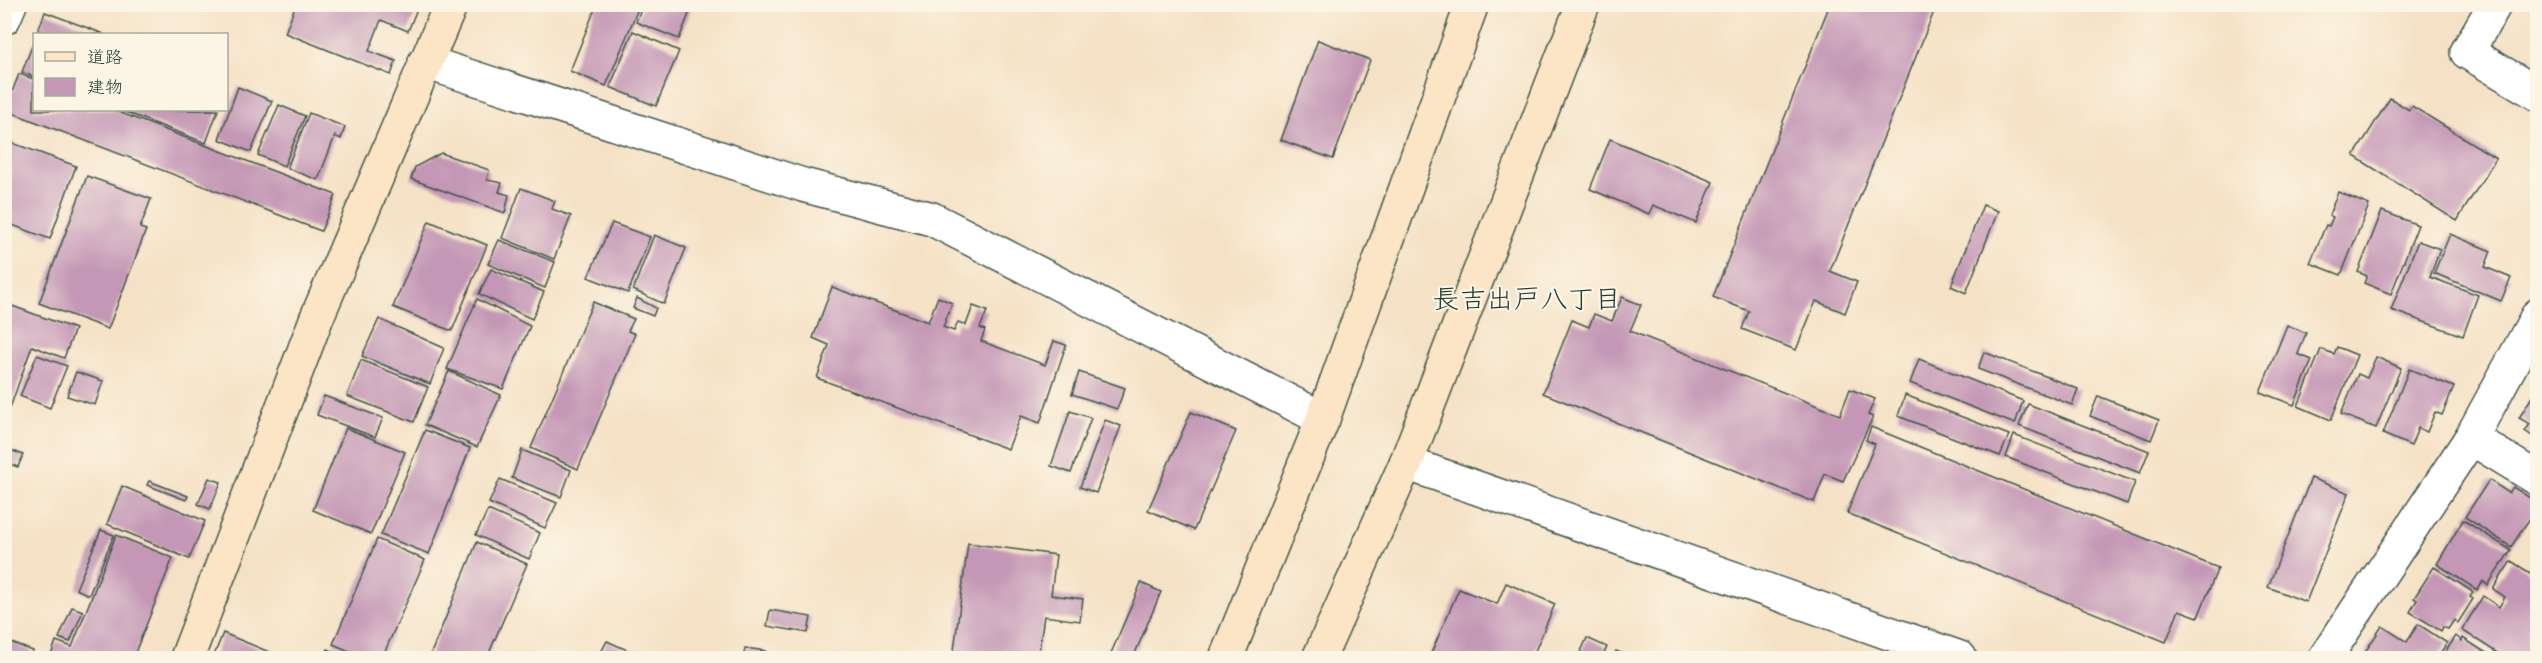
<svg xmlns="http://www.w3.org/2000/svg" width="2542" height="663" viewBox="0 0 2542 663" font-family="Caveat,'Klee One',sans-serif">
	<rect width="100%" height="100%" fill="#fcf5e5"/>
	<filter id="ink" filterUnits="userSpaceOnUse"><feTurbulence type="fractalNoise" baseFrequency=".0167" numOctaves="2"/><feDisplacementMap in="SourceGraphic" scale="12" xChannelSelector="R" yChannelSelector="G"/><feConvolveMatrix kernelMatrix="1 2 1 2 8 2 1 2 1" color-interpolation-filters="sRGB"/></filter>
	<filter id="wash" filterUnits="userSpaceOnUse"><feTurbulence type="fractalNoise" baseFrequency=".008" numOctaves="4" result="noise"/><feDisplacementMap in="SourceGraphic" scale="24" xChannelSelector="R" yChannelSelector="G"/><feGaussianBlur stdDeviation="1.35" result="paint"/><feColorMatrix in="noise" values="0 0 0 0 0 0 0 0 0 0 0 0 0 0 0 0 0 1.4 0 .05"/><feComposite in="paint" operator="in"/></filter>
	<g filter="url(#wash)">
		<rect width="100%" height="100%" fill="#f5e2c6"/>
		<g id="blocks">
			<!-- building -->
			<g fill="#c397b5">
				<path d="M296,4H419L408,31L381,20L369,51L396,61L391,75L285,33Z"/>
				<path d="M597,4H640L606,86L570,71Z"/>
				<path d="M643,4H693L679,39L636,22Z"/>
				<path d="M1830,4H1937L1830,271L1857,282L1845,313L1816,301L1796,350L1742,329L1749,311L1713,297Z"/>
				<path d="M45,12L104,34H37Z"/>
				<path d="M633,31L679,51L656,106L610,87Z"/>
				<path d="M1318,40L1370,60L1333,159L1281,140Z"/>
				<path d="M34,41V77L22,72Z"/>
				<path d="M19,74L34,79V110H113L336,195L321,231L5,110Z"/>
				<path d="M238,87L272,101L251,152L219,139Z"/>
				<path d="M2390,98L2409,110L2412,106L2496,158L2457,221L2354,156Z"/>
				<path d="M279,105L305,116L284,166L258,155Z"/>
				<path d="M120,110H218L206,143Z"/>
				<path d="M309,113L345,127L341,139L335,136L318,180L287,168Z"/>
				<path d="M1610,139L1713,182L1696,223L1653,205L1649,214L1590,189Z"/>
				<path d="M4,140L76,166L50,239L4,222Z"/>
				<path d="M441,153L489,170L487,180L502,183L499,192L509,195L505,213L411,179L415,167Z"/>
				<path d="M87,176L151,199L140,228L146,230L108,329L39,303Z"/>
				<path d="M521,188L555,201L552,209L571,216L554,259L502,238Z"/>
				<path d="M2338,192L2369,205L2341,275L2310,263L2326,225L2329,226L2333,217L2329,215Z"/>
				<path d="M1983,205L1998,211L1966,293L1951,286Z"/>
				<path d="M2382,211L2418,225L2391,294L2364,283L2367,276L2358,272Z"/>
				<path d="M429,221L487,245L452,331L393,307Z"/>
				<path d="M612,223L650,237L628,293L588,277Z"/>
				<path d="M2450,234L2491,251L2485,267L2511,278L2501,301L2434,273Z"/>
				<path d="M654,235L686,248L664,304L633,290Z"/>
				<path d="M499,240L555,262L545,288L488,264Z"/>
				<path d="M2418,241L2440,249L2430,277L2478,295L2463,336L2391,310Z"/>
				<path d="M491,269L544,292L532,319L479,294Z"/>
				<path d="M832,287L928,322L938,297L952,303L943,327L954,331L958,322L966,325L973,306L987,311L980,328L985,330L981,341L1045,365L1054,341L1066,345L1040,423L1021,416L1008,449L817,378L829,345L813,338Z"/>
				<path d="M1622,297L1641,305L1630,331L1840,415L1850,389L1875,399L1868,415L1873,417L1843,481L1825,474L1814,502L1543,393L1572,320L1589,327L1594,314L1612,321Z"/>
				<path d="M637,298L656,308L653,316L633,308Z"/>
				<path d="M477,299L530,326L503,389L447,369Z"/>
				<path d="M593,302L634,319L628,331L635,334L578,469L531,448Z"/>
				<path d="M4,303L75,329L64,358L32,346L5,422Z"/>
				<path d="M379,319L444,348L430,384L362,356Z"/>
				<path d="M2287,325L2306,333L2298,354L2312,360L2294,405L2260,392Z"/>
				<path d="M2337,347L2357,355L2331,420L2298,406L2321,349L2334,354Z"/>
				<path d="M1984,352L2078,389L2072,405L1978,369Z"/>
				<path d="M37,355L67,366L50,408L20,396Z"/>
				<path d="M2376,357L2401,368L2376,428L2341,414L2358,374L2367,378Z"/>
				<path d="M1919,359L2023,401L2015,424L1910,383Z"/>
				<path d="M361,360L428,387L414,422L347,396Z"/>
				<path d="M2409,369L2454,387L2442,415L2435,412L2427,432L2418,428L2411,446L2383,434Z"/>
				<path d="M449,371L501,395L477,447L425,425Z"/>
				<path d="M76,372L103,381L95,405L67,396Z"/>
				<path d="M1079,372L1125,388L1117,409L1072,394Z"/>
				<path d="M2538,387V440L2525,431L2530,424L2519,418Z"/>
				<path d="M1905,395L2009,435L2000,456L1898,416Z"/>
				<path d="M324,396L383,418L375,437L317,415Z"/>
				<path d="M2098,396L2159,420L2151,440L2090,416Z"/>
				<path d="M2028,404L2149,451L2140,473L2019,426Z"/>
				<path d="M1070,411L1091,418L1071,473L1051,466Z"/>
				<path d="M1191,412L1236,431L1194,530L1148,510Z"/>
				<path d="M1105,420L1121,426L1096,493L1080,487Z"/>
				<path d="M1871,427L2218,568L2198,617L2179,610L2166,642L1847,513L1875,444L1866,440Z"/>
				<path d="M346,428L405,452L371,534L313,510Z"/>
				<path d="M425,430L470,448L429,554L381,535Z"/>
				<path d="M2014,435L2135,482L2127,504L2006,457Z"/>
				<path d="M6,448L23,455L18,467L4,462Z"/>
				<path d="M522,450L571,470L561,497L512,478Z"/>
				<path d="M209,478L221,482L210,509L198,504Z"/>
				<path d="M2311,478L2349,493L2306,602L2268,587Z"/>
				<path d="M500,479L557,503L545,528L489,503Z"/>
				<path d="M2489,480L2509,493L2513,487L2538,503V506L2511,547L2465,517Z"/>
				<path d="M149,481L188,496L186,500L147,485Z"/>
				<path d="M122,486L205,521L189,559L107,524Z"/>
				<path d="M488,510L540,533L529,559L476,535Z"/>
				<path d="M2463,520L2511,550L2488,585L2483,581L2477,590L2437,564Z"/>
				<path d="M101,530L114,535L89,595L76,589Z"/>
				<path d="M116,535L173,558L133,658H50L56,641L72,647Z"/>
				<path d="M377,539L425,560L382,658H366L333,644Z"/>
				<path d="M477,542L527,564L487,658H429Z"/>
				<path d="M968,543L1056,555L1051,595L1083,599L1080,621L1044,616L1038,658H953Z"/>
				<path d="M2511,561L2538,578V640L2526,658L2521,655L2518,658H2505L2462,630L2483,596L2499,607L2505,597L2493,589Z"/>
				<path d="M2434,567L2473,592L2470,597L2473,599L2458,623L2454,620L2448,629L2443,627L2441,631L2410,612L2417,600L2414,598Z"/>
				<path d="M1141,583L1161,592L1133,658H1109Z"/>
				<path d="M1506,583L1555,604L1532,658H1429L1459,589L1497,604Z"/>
				<path d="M72,607L83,611L70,642L59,638Z"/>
				<path d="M770,610L811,617L808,633L767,626Z"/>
				<path d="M2418,624L2447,643L2437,658H2375L2365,652L2382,626L2407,642Z"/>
				<path d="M223,633L284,658H213Z"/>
				<path d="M2456,636L2462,641L2463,638L2494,658H2441Z"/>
				<path d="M1587,638L1607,647L1602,658H1578Z"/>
				<path d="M4,640L33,651L30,658H4Z"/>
				<path d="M607,641L645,658H598Z"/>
				<path d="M745,648L766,651L765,658H743Z"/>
				<path d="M328,649L350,658H324Z"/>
				<path d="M1616,651L1634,658H1613Z"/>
			</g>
		</g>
	</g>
	<g filter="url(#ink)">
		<use href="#blocks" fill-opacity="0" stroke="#3f564a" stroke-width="1.5"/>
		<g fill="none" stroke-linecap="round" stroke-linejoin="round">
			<!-- street casing -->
			<g stroke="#3f564a" stroke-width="36">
				<g id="street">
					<path d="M2495,4L2467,52L2538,94"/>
					<path d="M4,18L10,4"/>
					<path d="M425,62L803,185L932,219L1323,419"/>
					<path d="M2471,438L2538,479"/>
					<path d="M1406,463L1960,658"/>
					<path d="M2325,658L2471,438L2538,315"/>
				</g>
			</g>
			<!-- secondary casing -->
			<g stroke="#3f564a" stroke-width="36">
				<g id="secondary">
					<path d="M187,658L317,317L451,4"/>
					<path d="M1226,658L1323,419L1472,4"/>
					<path d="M1319,658L1406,463L1583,4"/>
				</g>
			</g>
			<!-- street -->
			<use href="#street" stroke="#fff" stroke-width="33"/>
			<!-- secondary -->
			<use href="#secondary" stroke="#fce5c4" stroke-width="33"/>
		</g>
	</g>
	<g text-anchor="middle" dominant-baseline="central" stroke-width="4.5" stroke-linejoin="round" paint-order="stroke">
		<!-- neighbourhood labels -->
		<g font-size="27" fill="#1f3d34" stroke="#fcf5e5">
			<text x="1527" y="299">長吉出戸八丁目</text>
		</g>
	</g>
	<!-- margin -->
	<rect width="2542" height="663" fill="none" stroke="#fcf5e5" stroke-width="24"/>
	<!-- legend -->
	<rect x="33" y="33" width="195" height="78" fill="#fcf5e5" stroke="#a4ab9e" stroke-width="1.5"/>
	<rect x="45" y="52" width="30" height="9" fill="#fce5c4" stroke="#a4ab9e" stroke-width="1.5"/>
	<text x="87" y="63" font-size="18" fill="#1f3d34">道路</text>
	<rect x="45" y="78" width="30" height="18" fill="#c397b5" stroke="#a4ab9e" stroke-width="1.5"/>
	<text x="87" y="93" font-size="18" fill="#1f3d34">建物</text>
</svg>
